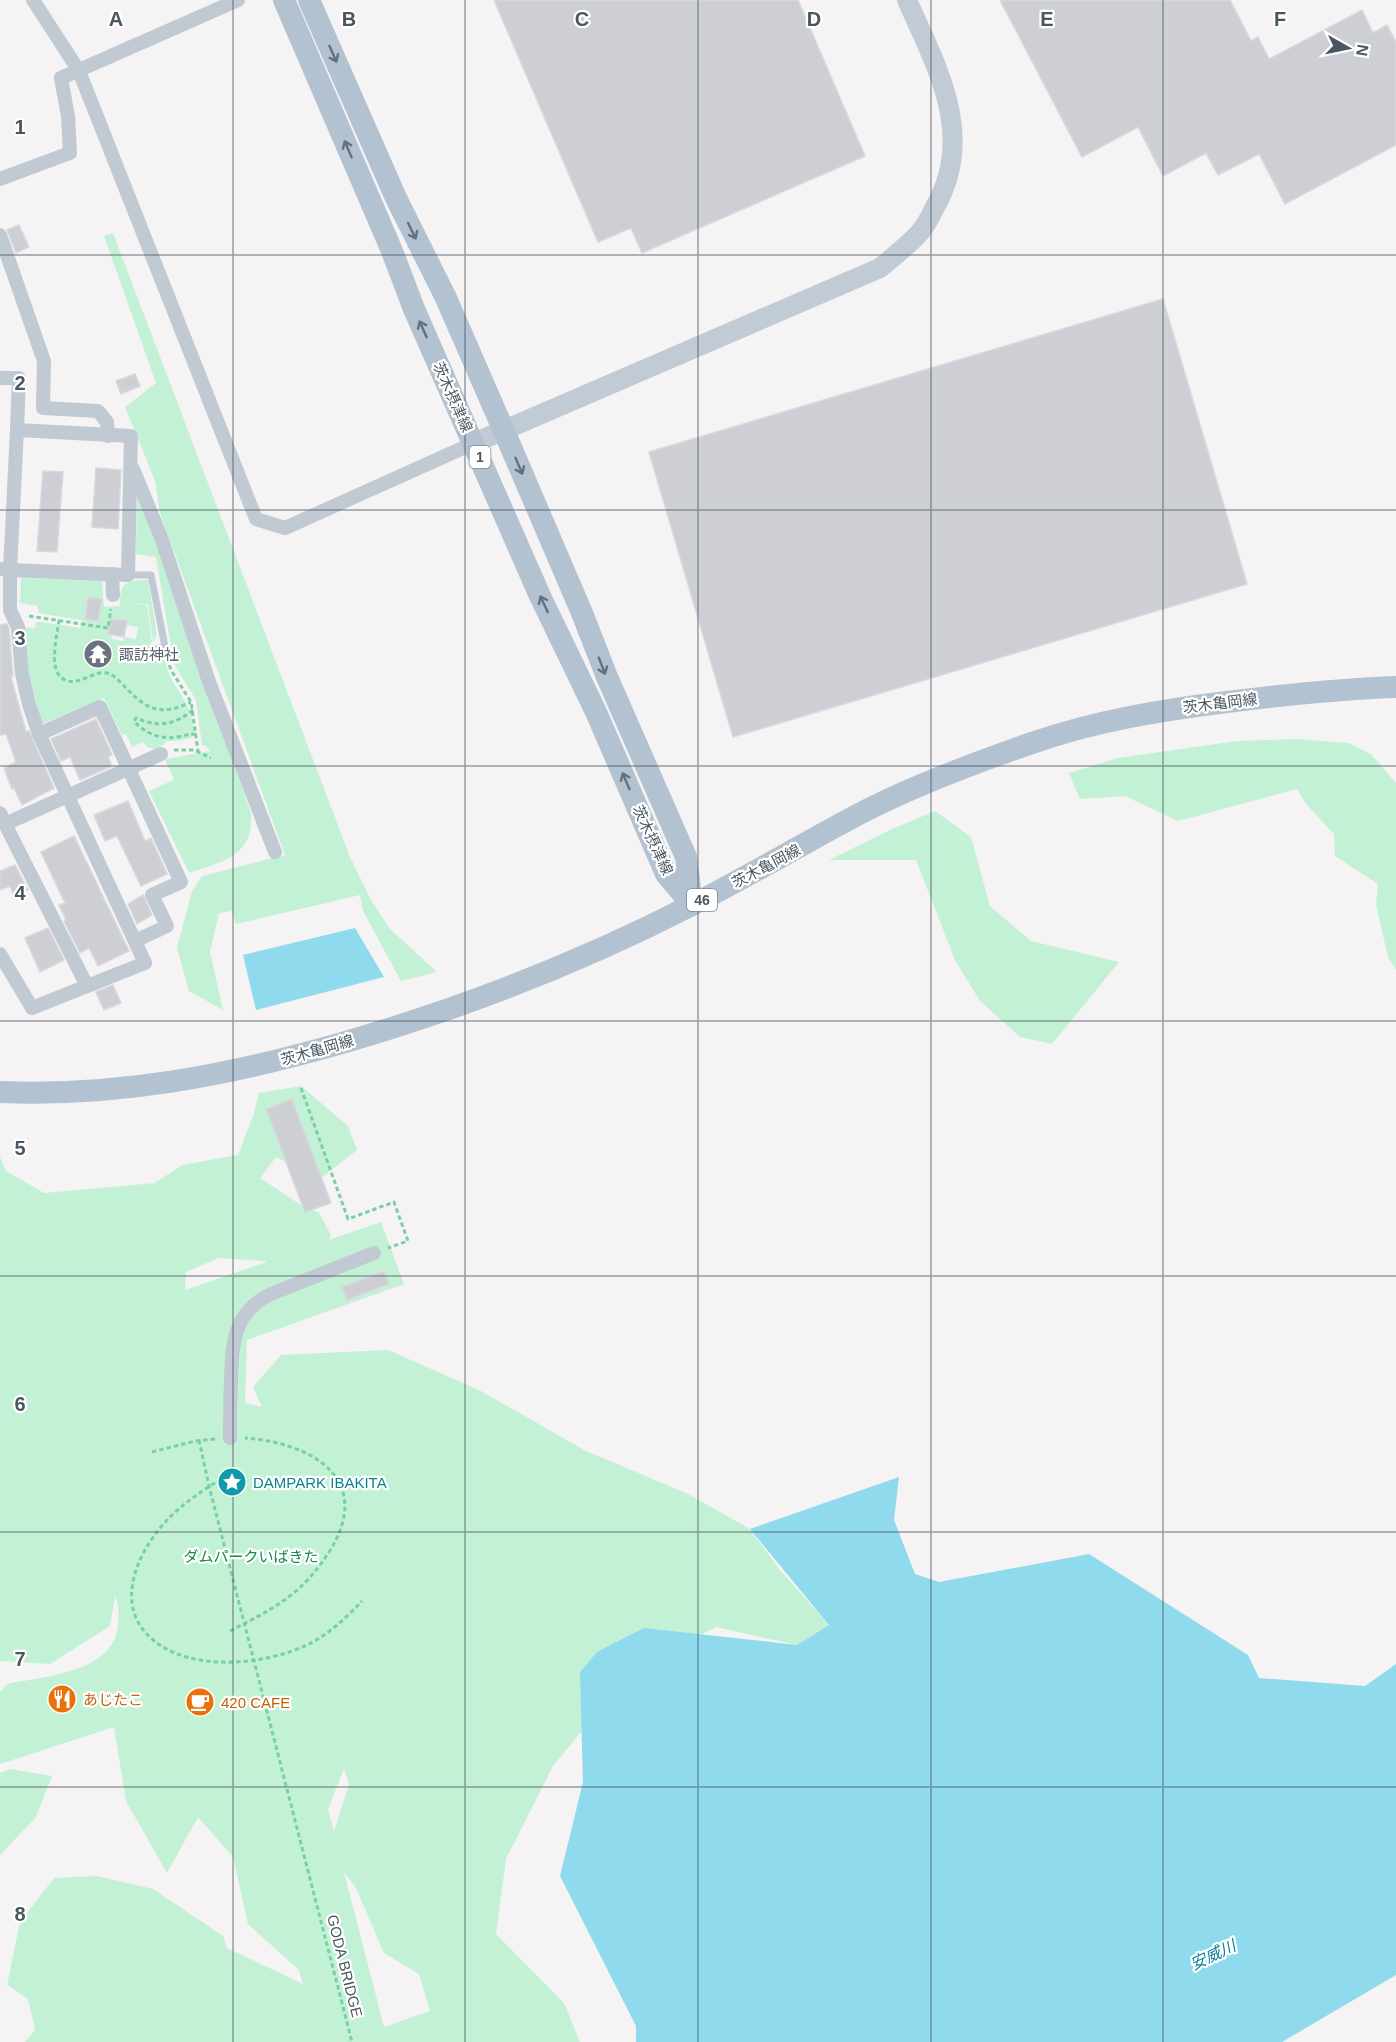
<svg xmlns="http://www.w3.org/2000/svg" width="1396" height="2042" viewBox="0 0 1396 2042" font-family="Arial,'Noto Sans JP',sans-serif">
	<rect width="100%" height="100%" fill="#f5f3f3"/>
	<!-- green -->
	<g fill="#c3f1d5" fill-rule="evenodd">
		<path d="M113,233L350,857L371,900L390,929L437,972L401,981L363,911L360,895L236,924L232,911L219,913L210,952L223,1010L189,991L177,948L192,891L202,876L285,855L160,513L155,481L125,407L156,383L104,236Z"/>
		<path d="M137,493H139L251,813C255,856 221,862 189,873L149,791L174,780L165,759L210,751L206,746L202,745L196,700L174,664L156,557L136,554Z"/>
		<path d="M21,578L102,580L103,597H98L103,598L104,607L120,606C119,582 127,580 148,580L157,635L153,642L148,604L132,605H147L152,642L147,647L146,653L164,656L165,658L161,659H165C167,680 184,694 191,714L183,721L191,715L194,731L192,738L176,741H166L163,745L155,749L147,747L143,742L132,747L126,734L122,735L104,698L42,724L29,673L25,627L35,628L36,622H42L80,628L82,620L43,614L38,612V606L20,603ZM115,619L126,621V625L138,627L136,639L124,637L123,641L112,639V635L109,634L110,623H114Z"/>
		<path d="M1298,739L1348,743L1371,754L1396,783V970L1388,957L1376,905L1378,884L1335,856L1334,834L1306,804L1297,789L1178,821L1125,796L1080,799L1069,773L1118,758L1237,741Z"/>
		<path d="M935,811L971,837L990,906L1031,941L1119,962L1052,1044L1020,1037L980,1001L955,960L916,860H829L892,829Z"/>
		<path d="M301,1086L348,1126L357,1150L320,1179L276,1157L260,1178L298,1203L319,1213L331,1235L329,1240L381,1222L404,1284L247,1340L245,1403L262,1407L253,1387L281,1355L388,1350L479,1390L584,1450L688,1494L750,1529L780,1570L829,1625L797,1645L716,1627L634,1668L553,1766L506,1859L496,1934L564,2003L580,2042H25L35,2030L28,1999L7,1985L20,1922L54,1878L96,1876L153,1889L223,1936L227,1948L303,1984L299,1970L248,1924L233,1857L198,1817L167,1873L126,1801L114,1727L0,1764V1692L7,1684C44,1676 116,1673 118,1623C119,1613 119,1605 115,1596L110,1626L50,1664L0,1661V1157L6,1171L44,1193L155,1183L182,1165L238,1155L254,1113L259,1093ZM218,1258L266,1261V1262L185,1290L186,1272ZM344,1769L349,1785L334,1831L328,1809ZM344,1872L356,1888L384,1953L419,1974L430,2011L384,2027Z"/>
		<path d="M10,1769L52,1776L36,1817L0,1855V1773Z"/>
	</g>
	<!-- water -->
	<g fill="#90daee">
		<path d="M355,928L384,977L256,1010L243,955Z"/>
		<path d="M899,1477L894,1520L915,1574L939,1582L1089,1554L1248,1655L1259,1678L1365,1686L1396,1664V1975L1282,2042H636V2026L560,1876L583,1782L580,1672L597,1652L644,1628L797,1645L829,1625L750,1529Z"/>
	</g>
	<!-- building -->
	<g fill="#cdcfd5" stroke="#d7d9de" stroke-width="1.5">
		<path d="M494,0H798L865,156L642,253L631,228L598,242Z"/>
		<path d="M1000,0H1230L1251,41L1258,37L1269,59L1362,10L1373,33L1387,25L1396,42V145L1285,204L1259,154L1218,175L1206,153L1163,176L1138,127L1082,157Z"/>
		<path d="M19,225L29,247L16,253L7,230Z"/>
		<path d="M1163,299L1247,584L733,737L649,452Z"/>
		<path d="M135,374L140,386L121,394L116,381Z"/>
		<path d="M96,468L121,470L118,529L92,527Z"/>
		<path d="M43,471L63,472L57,552L37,551Z"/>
		<path d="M88,597L102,599L98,621L85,619Z"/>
		<path d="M111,619L127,621L124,637L108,634Z"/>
		<path d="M7,624L9,629L13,676L11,677L26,732L29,731L54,788L22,805L14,788L12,789L4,768L16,762L6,734L0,735V625Z"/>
		<path d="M96,719L112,755L108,757L112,766L80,780L70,757L61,761L51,739Z"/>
		<path d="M128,801L145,841L151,838L167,874L141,886L117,836L105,841L94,815Z"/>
		<path d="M74,836L129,951L98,966L89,948L80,953L64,921L66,920L59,905L65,903L41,852Z"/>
		<path d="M15,865L28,890L14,896L10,886L0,890V871Z"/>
		<path d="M143,895L152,915L137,924L128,904Z"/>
		<path d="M48,928L64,960L40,972L25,938Z"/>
		<path d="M113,985L121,1003L104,1010L96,992Z"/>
		<path d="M292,1099L331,1203L305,1212L266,1109Z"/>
		<path d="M384,1271L389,1284L347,1300L342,1287Z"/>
	</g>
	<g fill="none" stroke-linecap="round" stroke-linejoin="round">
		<!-- path -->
		<g stroke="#7ad0a6" stroke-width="3" stroke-dasharray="4.5 3" stroke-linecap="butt">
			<path d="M29,616L108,628L111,609"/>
			<path d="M59,620C57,634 50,665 59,675C73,692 91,670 107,673C115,675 120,682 125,687C148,711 161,716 191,702"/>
			<path d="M167,658L171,670L191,702L198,751"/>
			<path d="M193,710C174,725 159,728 136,718L134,721C144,733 161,740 177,737C184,736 189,734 196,734"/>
			<path d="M174,750H194L211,758"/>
			<path d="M301,1088L348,1219L394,1202L408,1241L388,1248"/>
			<path d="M199,1440L209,1486L352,2042"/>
			<path d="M152,1452L195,1441L215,1439"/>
			<path d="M228,1475C208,1487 189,1499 172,1515C141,1545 110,1603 152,1639C191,1673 266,1665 309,1644C329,1634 347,1617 362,1601"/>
			<path d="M230,1631C253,1619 276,1608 296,1591C309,1580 320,1566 329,1552C375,1480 313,1443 245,1438"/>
		</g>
		<!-- lane -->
		<path stroke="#c1cad2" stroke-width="7" d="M128,575H151L165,647L151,650"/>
		<!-- street -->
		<g stroke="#c1cad2" stroke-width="14">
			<path d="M33,0L79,71L256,519L285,528L474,443"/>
			<path d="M0,179L70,153L68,116L61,78L238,0"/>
			<path d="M0,235L44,361L43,408L98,411L107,422L108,436"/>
			<path d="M0,378H19L17,430L131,436L128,575L10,570V610L18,627L22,674L29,704L39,734L145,963L32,1008L0,954"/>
			<path d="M133,469L161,537L208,679L275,852"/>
			<path d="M0,569L10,570L17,430"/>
			<path d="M112,574L113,595"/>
			<path d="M39,734L100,707L181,882L152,895L167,926L135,941"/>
			<path d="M0,813L5,824L161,754"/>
			<path d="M5,824L87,986"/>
			<path d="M230,1438C230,1419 230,1400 231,1382C232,1344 233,1312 271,1294L374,1253"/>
		</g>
		<!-- secondary -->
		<path stroke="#c1cbd6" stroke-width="20" d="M474,443L880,268C894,256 910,244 921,231C927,224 931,215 935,207C976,135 937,68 907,0"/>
		<!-- primary -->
		<g stroke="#b3c2d1" stroke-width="22">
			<path d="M284,0L392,251L414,309L540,596L596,712L666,874L692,905"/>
			<path d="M309,0L396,198L446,298L504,431L582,613L607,677L686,857L692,905"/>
			<path d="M0,1092C117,1097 230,1075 342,1043C463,1008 581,962 692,905C749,876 804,843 861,813C915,785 974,763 1032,743C1095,721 1161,710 1227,702C1283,695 1339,689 1396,687"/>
		</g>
	</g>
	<!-- one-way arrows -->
	<defs><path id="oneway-shaft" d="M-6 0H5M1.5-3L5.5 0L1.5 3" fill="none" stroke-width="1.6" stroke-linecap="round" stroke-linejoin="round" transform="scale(1.5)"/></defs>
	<g stroke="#64717d">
		<use href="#oneway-shaft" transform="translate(333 54) rotate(66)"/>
		<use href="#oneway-shaft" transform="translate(348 149) rotate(-113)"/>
		<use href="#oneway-shaft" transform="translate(412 231) rotate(64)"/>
		<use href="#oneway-shaft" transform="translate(423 329) rotate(-114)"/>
		<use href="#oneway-shaft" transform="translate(519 466) rotate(67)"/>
		<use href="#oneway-shaft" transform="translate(544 604) rotate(-115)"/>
		<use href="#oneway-shaft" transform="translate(602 666) rotate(69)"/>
		<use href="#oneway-shaft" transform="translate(626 781) rotate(-113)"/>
	</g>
	<!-- grid -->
	<path fill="none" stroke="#4a5661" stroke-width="1.5" stroke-opacity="0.55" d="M233,0V2042M465,0V2042M698,0V2042M931,0V2042M1163,0V2042M0,255H1396M0,510H1396M0,766H1396M0,1021H1396M0,1276H1396M0,1532H1396M0,1787H1396"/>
	<!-- icons -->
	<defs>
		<g id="temple-disc" transform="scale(1.5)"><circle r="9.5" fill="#6b7280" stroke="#fff"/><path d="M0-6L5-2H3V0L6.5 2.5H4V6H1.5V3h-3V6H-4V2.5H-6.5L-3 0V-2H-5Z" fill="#fff"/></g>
		<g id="sight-disc" transform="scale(1.5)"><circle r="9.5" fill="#0f9aa8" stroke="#fff"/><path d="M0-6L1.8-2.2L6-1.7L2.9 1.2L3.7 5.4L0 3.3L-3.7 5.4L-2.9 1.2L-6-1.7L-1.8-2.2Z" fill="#fff"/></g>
		<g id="restaurant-disc" transform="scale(1.5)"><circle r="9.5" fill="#e8710a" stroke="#fff"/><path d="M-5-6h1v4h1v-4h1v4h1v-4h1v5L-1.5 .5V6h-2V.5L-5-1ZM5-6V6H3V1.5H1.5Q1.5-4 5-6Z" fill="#fff"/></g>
		<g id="cafe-disc" transform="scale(1.5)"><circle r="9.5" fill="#e8710a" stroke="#fff"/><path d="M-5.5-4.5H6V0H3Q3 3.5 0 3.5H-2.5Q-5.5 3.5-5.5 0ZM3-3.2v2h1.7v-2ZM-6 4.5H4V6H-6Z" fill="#fff"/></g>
	</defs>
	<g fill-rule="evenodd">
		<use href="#temple-disc" x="98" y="654"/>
		<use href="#sight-disc" x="232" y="1482"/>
		<use href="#restaurant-disc" x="62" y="1699"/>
		<use href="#cafe-disc" x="200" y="1702"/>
	</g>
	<g text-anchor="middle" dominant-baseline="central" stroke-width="4.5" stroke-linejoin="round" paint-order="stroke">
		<!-- shield labels -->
		<g fill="#fff" stroke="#808990" stroke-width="1.5">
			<rect x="469.5" y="446" width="21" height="22" rx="4.5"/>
			<rect x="687" y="889" width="30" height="22" rx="4.5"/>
		</g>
		<g font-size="14" font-weight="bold" fill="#4a5661">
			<text x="480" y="457">1</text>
			<text x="702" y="900">46</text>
		</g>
		<!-- street labels -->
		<g font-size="15" fill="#4a5661" stroke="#fff">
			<text transform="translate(453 397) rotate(66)">茨木摂津線</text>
			<text transform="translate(1220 703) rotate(-7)">茨木亀岡線</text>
			<text transform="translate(653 840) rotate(65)">茨木摂津線</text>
			<text transform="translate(766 866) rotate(-28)">茨木亀岡線</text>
			<text transform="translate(317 1050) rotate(-16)">茨木亀岡線</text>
			<text transform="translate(345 1966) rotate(76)">GODA BRIDGE</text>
		</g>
		<!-- worship labels -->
		<g font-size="15" fill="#5b616d" stroke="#fff" text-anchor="start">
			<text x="119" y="654">諏訪神社</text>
		</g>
		<!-- culture labels -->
		<g font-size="15" fill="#0d838f" stroke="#fff" text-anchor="start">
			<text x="253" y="1482">DAMPARK IBAKITA</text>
		</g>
		<!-- park labels -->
		<g font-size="15" fill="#17864f" stroke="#fff">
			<text x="251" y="1556">ダムパークいばきた</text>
		</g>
		<!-- food labels -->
		<g font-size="15" fill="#c56008" stroke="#fff" text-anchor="start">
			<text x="83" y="1699">あじたこ</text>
			<text x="221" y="1702">420 CAFE</text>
		</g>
		<!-- water labels -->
		<g font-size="16" font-style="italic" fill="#0c7c9b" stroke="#fff">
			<text transform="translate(1213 1955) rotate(-25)">安威川</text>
		</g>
	</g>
	<g font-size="20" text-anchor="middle" font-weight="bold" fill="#4a5661" stroke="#fff" stroke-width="4.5" stroke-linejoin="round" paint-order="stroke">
		<text x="116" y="26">A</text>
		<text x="349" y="26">B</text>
		<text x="582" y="26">C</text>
		<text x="814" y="26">D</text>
		<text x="1047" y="26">E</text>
		<text x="1280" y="26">F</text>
		<text x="20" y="134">1</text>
		<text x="20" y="390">2</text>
		<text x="20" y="645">3</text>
		<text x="20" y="900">4</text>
		<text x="20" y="1155">5</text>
		<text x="20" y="1411">6</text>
		<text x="20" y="1666">7</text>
		<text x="20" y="1921">8</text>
	</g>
	<!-- north arrow -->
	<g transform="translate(1348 48) rotate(99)" stroke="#ffffff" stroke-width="4.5" paint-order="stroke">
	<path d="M0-4.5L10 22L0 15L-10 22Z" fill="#4a5661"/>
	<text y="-9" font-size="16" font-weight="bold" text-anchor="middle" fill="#4a5661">N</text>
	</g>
</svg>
